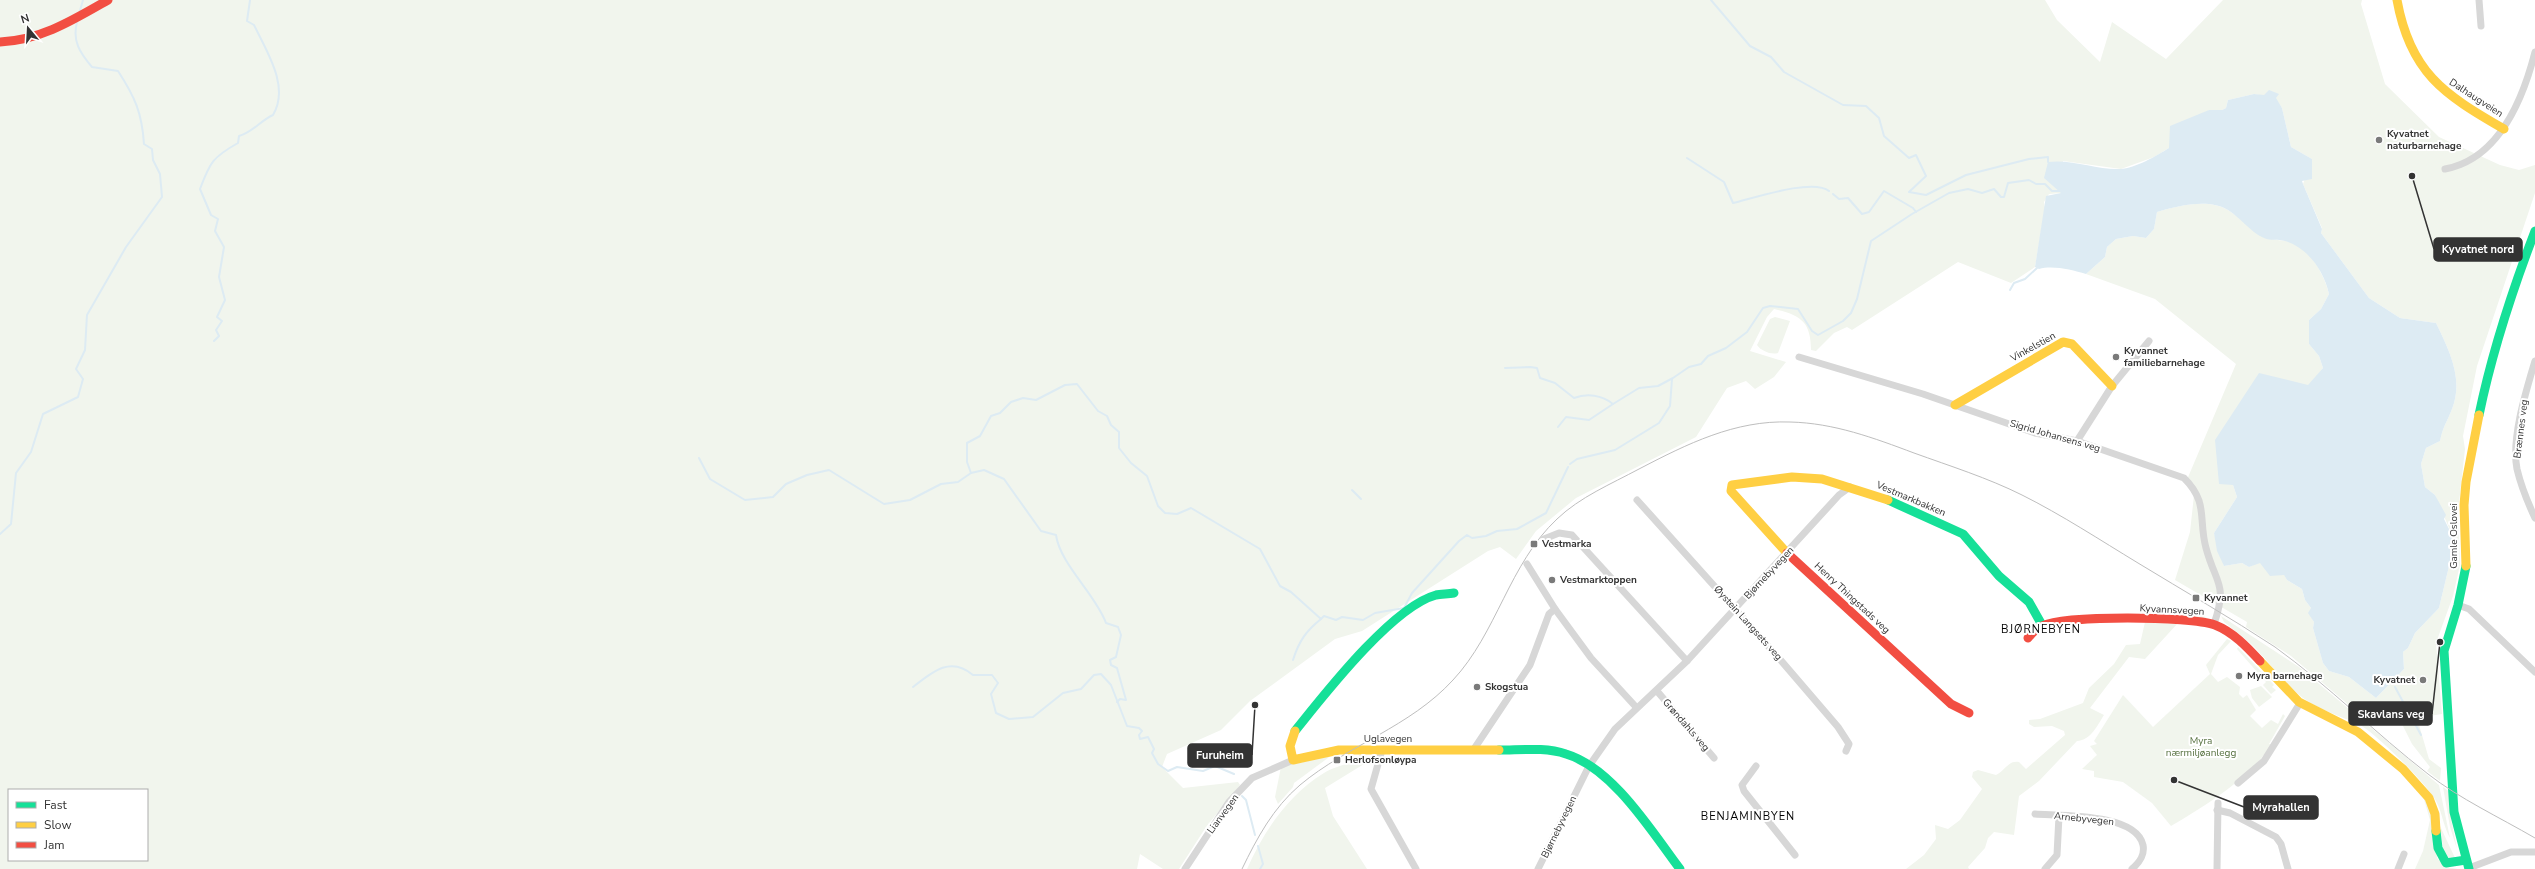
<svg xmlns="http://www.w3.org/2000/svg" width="2535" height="869" viewBox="0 0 2535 869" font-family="'Nunito Sans',sans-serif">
	<rect width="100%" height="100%" fill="#fff"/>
	<!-- green -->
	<g fill="#f1f5ed" fill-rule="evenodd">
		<path d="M0,0H2045L2057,20L2100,62L2112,22L2166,59L2223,0H2362L2361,4L2385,84L2439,137L2500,165L2519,170L2535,165V193L2477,366L2463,436L2465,449L2458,512L2460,565L2453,596L2436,643L2442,714L2417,718L2429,759L2441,768L2440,781L2427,771L2430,767L2412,744L2396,712L2390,706L2370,723L2291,656L2246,627L2247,622L2175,580L2190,532L2194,495L2186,482L2236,364L2155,299L2086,274L2105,257L2107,247L2116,239L2133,236L2146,238L2154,229L2157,212C2178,206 2207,198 2228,210C2241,218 2251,229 2265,236C2276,242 2289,239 2300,246C2313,254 2326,280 2329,294L2321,309L2309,320V344L2319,356L2323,368L2233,485L2237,497L2214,533L2224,566L2242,563L2249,567L2260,562L2284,574L2287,580L2302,589L2305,600L2311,608L2309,613L2314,622L2313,628L2323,663L2329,671L2349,677L2376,698L2404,669L2403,652L2408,648L2415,633L2439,608L2450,562L2452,535L2435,495L2425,487L2421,464L2426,448L2440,441C2443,426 2447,422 2452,409C2464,379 2449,350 2436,323L2400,318L2369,298L2321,233L2322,228L2303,184L2312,159L2291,147L2282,108L2275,98L2254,94L2228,100L2226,108L2222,110H2209L2169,148L2154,157L2121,169L2063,161L2061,193L2049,194L2044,202L2045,208L2035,267L2011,283L1958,262L1852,330L1847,327L1834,333L1816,351L1811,350C1811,322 1801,315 1774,309L1767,317L1750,351L1786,362L1774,377L1755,389L1746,381L1727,388L1696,437L1576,498L1536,531L1516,559L1500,547L1488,551L1362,631L1335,639L1250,701L1221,730L1167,754L1162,767L1183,788L1238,782L1240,785L1206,827L1179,869H1163L1140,854L1137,869H0ZM9,790H147V860H9Z"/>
		<path d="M1775,317L1790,321L1778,353C1771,355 1761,351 1757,345L1770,319Z"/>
		<path d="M2189,607L2207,618H2181Z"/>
		<path d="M2221,616L2299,667L2439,785L2450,838C2443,825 2442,812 2436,801C2428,785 2374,731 2358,724C2340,716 2320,710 2303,698C2285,684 2272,666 2257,650C2247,639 2235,631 2224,622Z"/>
		<path d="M2145,622L2178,623L2145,659L2129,657L2090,708L2104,715C2097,726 2091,740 2077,741L2039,781L2019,796L2014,835L1994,832L1988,838L1985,848L1968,867L1969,869H1906L1924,855L1936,839L1935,825L1948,829L1960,820L1982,789L1972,777L1973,772L1978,770L1996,775C2005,771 2008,760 2019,762L2026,769L2065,735L2064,731L2052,726L2034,727L2029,724V720L2040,719L2083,703L2089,688L2114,664L2126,645L2140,644Z"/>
		<path d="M2227,639L2231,641L2218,655L2211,674L2218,682L2227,677L2240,687L2239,694L2243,698L2247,695L2256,710L2250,716L2262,728L2271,720L2278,724L2283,714L2285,716L2269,744H2272C2248,780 2208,804 2171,826L2152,803L2123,782L2094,777V771L2082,769L2097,755L2090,746L2097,744L2094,741L2123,695L2153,727L2210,674L2206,665Z"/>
		<path d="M2238,647L2274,685L2272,687L2276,690L2271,694L2263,685L2266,682L2237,649Z"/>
		<path d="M2261,686L2272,697L2259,707L2252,698L2250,690Z"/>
		<path d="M1336,752L1294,783L1293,787L1278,804L1275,797L1281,767Z"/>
		<path d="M1363,753L1364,764L1325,788L1333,816L1367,869H1247C1264,831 1288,795 1324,773C1332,768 1340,766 1346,764C1350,763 1358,756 1363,753Z"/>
		<path d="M2443,787L2450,792L2451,819L2457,849L2450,827Z"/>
		<path d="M2423,796L2431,812L2437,858L2446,867L2458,869H2415L2423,851L2430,820Z"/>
		<path d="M2440,826L2455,858H2449L2444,855Z"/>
	</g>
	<!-- water -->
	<path fill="#ddebf3" d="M2269,90L2279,94L2276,98L2282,108L2291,147L2312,159V179L2302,181L2303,184L2322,229L2321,233L2369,298L2400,318L2436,323C2449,350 2464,379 2452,409C2447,422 2443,426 2440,441L2426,448L2421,464L2425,487L2435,495L2446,515L2444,519L2452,535L2450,562L2439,608L2415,633L2408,648L2403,652L2404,669L2376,698L2349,677L2329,671L2323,663L2313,628L2314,622L2308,613L2311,608L2305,600L2302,589L2287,580L2284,575L2270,576L2260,563L2249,567L2242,563L2224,566L2217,551L2214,533L2237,497L2233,485L2219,484L2215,440L2259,373L2308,385L2323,368L2319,356L2309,344V320L2321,309L2329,294C2324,271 2308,248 2285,241C2278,239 2271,241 2264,238C2250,232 2241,218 2228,210C2208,198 2178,206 2157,212L2154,229L2146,238L2133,236L2116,239L2107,247L2105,257L2086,274C2072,270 2053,265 2039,269L2035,267L2046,196L2061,193L2044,178L2048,162C2073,159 2097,170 2120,169C2136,168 2156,156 2169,148L2170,126L2209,110H2222L2226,108L2228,100L2254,94L2264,95Z"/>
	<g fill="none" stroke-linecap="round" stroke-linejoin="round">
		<!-- stream -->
		<g stroke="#ddebf3" stroke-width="2">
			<path d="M1711,0L1750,46L1771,57L1784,72L1843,105L1866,106L1879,118L1884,136L1909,158L1916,155L1926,176L1909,192L1926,195L1966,175L2029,159L2048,157V162"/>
			<path d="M79,14L83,0"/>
			<path d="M1687,158L1724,182L1733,203C1754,198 1813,178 1829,191"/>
			<path d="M1833,194L1839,199L1848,198L1862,214L1869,212L1884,191L1913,208L1916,212"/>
			<path d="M2010,290L2014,283L2025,279L2037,268"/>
			<path d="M214,341L219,336L216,330L222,321L217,317L225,300L219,277L224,247L215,231L218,219L211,215L200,189C210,162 213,157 238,143L239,136C253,132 260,121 273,115C290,87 267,52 254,25L247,21L250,0"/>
			<path d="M1505,368L1530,367L1537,368L1540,378L1555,383L1574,398C1587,393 1602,395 1613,404L1639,388L1658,386L1673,378L1689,367L1701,364L1708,356L1726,348L1747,332L1763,308L1770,306L1798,309L1812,331L1818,335L1843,321L1851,313L1857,299L1871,241L1912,214L1949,193L1968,189L1982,193L1994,189L2001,197H2004L2008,183L2029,180L2036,184H2045L2052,191H2060"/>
			<path d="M1558,427L1566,417L1589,420L1613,404"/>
			<path d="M699,458L710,479L745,500L773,497L786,484L807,475L829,470L884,504L910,500L941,484L958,482L971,473L984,470L1004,479L1041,531L1056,535C1060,564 1096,595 1106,623L1118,627L1121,635L1116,657L1110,660L1111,665L1117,668L1126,700L1120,699L1117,702"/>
			<path d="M1570,464L1577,459L1615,450L1659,423L1670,406L1672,379"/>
			<path d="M971,473L967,462V443L980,436L991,416L1000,413L1011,402L1023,398L1036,400L1065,385L1077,384L1098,411L1107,416L1111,425L1119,432V448L1131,463L1147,476L1158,506L1165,513L1177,514L1191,508L1260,549L1280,586L1291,592L1321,619L1324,616L1336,620L1342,617L1363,620L1375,613L1404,608L1412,593L1459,541L1467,535L1472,538L1486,536L1497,531L1517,529L1546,513L1568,467"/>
			<path d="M1352,490L1361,499"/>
			<path d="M0,534L11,524L16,473L31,452L43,414L78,397L83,379L76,369L85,350L87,315L126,247L162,197L160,174L153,160L152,149L144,144C142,113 135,97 118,71L92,67C80,53 72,41 77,22"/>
			<path d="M1293,660C1299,641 1306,631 1321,619"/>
			<path d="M913,687C933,671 951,656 973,675H992L998,683L991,694L996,713L1009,719L1033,717L1063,693L1081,689L1094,675L1101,674L1111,685L1127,726L1139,728L1142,731L1139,735L1140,739L1148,737L1154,749L1152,753L1158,764L1168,771L1177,767L1203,771L1215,766L1234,774"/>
			<path d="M2395,687L2421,735"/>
			<path d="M1242,796L1246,800L1255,835"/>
			<path d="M1258,846L1263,864L1260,869"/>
		</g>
		<!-- street -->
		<g stroke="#d7d7d7" stroke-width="7">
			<path d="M2479,0L2481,26"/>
			<path d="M2445,169C2499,159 2523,99 2535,52"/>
			<path d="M1799,357L1923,394L2035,433L2077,441L2184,478C2209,503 2198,519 2206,548C2216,585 2228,583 2214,624"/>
			<path d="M2535,361C2526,391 2511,439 2517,469C2521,486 2528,503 2535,518"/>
			<path d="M2077,441L2112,386L2149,341"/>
			<path d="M1637,500L1778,657L1838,727L1849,744L1846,751"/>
			<path d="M1544,539L1559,533L1572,535L1687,661"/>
			<path d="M2458,605L2469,609L2535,672"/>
			<path d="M1555,609L1591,658L1636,707"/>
			<path d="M1657,691L1714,758"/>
			<path d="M1474,749L1530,665L1549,614L1555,609L1527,564"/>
			<path d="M1382,750L1371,789L1416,869"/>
			<path d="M1756,766L1742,785L1744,791L1795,855"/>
			<path d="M2238,783L2264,761L2300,703"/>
			<path d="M2217,810L2230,813L2276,837L2281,844L2288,869"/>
			<path d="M2035,814C2061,816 2136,813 2143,845C2145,855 2140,862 2132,869"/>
			<path d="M2469,868L2511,852H2535"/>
			<path d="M1185,869L1229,802L1252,778L1293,760"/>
			<path d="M1538,869L1589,766L1615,729L1687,661L1839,495L1850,487"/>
			<path d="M2045,869L2057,855L2059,816"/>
			<path d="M2217,869L2218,803"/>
			<path d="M2398,869L2404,854"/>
		</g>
		<!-- fast -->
		<g stroke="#16e098" stroke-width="9">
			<path d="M2479,415C2492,352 2512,291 2535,231"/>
			<path d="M1888,500L1963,534L1999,576L2029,602L2042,625"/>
			<path d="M2466,566L2458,605L2444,651L2454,812L2469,869"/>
			<path d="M1295,731C1324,695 1392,607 1436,595C1441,594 1448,594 1454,593"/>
			<path d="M1499,750C1521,750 1545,747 1566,754C1613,768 1652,832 1680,869"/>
			<path d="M2436,831L2438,848L2446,863L2466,860"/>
		</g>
		<!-- slow -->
		<g stroke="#ffcf43" stroke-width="9">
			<path d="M2397,0C2410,72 2443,94 2504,129"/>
			<path d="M1955,405L2063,342L2072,344L2112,386"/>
			<path d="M1787,553L1731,491L1732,485L1792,477L1822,479L1888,500"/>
			<path d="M2466,566L2464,505L2466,482L2479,415"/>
			<path d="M2260,661L2299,702L2358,732L2403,769L2429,798L2435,814L2436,831"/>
			<path d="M1295,731L1290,746L1293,760L1339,750H1499"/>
		</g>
		<!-- jam -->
		<g stroke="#f24e42" stroke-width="9">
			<path d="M0,42C41,40 73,20 108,0"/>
			<path d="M1787,553L1951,704L1969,713"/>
			<path d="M2028,638C2032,633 2036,628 2042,626C2066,615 2189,616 2215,625C2233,632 2247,647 2260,661"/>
		</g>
		<!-- tram -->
		<path stroke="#bebebe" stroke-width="1" d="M1242,869C1257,838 1273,808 1300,785C1348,745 1410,727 1453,680C1497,633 1509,564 1557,519C1580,497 1611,484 1639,469C1687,444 1735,420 1790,422C1834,423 1874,438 1914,453C1950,466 1988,478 2022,495C2062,515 2100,540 2138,563C2184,591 2231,618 2275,647C2329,686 2375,733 2428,774C2460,799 2499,817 2535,838"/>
	</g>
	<!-- markers -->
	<g fill="#7a7a7a" stroke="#fff" stroke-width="1.5">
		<circle cx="2379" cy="140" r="4"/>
		<circle cx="2116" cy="357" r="4"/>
		<rect x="1530" y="540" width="8" height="8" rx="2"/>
		<circle cx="1552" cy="580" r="4"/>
		<rect x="2192" y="594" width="8" height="8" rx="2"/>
		<circle cx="2239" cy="676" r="4"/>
		<circle cx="2423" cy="680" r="4"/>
		<circle cx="1477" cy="687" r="4"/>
		<rect x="1333" y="756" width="8" height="8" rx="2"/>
	</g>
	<g text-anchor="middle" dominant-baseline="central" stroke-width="4" stroke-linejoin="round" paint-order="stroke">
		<!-- street labels -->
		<g font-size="10" fill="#333" stroke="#fff">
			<text transform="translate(2476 98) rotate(33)">Dalhaugveien</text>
			<text transform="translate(2033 347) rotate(-29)">Vinkelstien</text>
			<text transform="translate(2521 429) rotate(-83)">Brænnes veg</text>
			<text transform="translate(2055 436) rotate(16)">Sigrid Johansens veg</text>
			<text transform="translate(1911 499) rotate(23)">Vestmarkbakken</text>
			<text transform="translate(2454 536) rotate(-90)">Gamle Oslovei</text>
			<text transform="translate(1769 573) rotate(-47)">Bjørnebyvegen</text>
			<text transform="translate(1852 598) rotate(43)">Henry Thingstads veg</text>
			<text transform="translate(2172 610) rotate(3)">Kyvannsvegen</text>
			<text transform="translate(1748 623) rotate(48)">Øystein Langsets veg</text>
			<text transform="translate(1686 725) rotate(49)">Grøndahls veg</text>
			<text x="1388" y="739">Uglavegen</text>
			<text transform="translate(1223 814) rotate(-54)">Lianvegen</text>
			<text transform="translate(2084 819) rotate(6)">Arnebyvegen</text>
			<text transform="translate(1559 827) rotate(-64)">Bjørnebyvegen</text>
		</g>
		<!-- poi labels -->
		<g font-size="10" font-weight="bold" fill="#333" stroke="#fff" text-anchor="start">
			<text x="2387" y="134">Kyvatnet<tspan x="2387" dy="12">naturbarnehage</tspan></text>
			<text x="2124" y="351">Kyvannet<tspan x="2124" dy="12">familiebarnehage</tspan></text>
			<text x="1542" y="544">Vestmarka</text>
			<text x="1560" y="580">Vestmarktoppen</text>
			<text x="2204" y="598">Kyvannet</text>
			<text x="2247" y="676">Myra barnehage</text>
			<text x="2415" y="680" text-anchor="end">Kyvatnet</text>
			<text x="1485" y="687">Skogstua</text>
			<text x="1345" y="760">Herlofsonløypa</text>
		</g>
		<!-- park labels -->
		<g font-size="10" fill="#56703f" stroke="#fff">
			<text x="2201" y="741">Myra<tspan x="2201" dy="12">nærmiljøanlegg</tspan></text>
		</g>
		<!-- neighbourhood labels -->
		<g font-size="11" letter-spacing="1" fill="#000" stroke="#fff">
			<text x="2041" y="629">BJØRNEBYEN</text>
			<text x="1748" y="816">BENJAMINBYEN</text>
		</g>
	</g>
	<!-- callouts -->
	<path fill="none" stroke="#333" stroke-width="1.5" d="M2412 176L2434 249M2440 642L2432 714M1255 705L1252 755M2174 780L2244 807"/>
	<g fill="#333" stroke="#fff" stroke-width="1.5">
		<circle cx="2412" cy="176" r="4"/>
		<circle cx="2440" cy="642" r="4"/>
		<circle cx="1255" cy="705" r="4"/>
		<circle cx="2174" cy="780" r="4"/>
	</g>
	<g fill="#333" stroke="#333" stroke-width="1.5">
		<rect x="2434" y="238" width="88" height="23" rx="4"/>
		<rect x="2349" y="702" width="83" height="23" rx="4"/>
		<rect x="1188" y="744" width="64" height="23" rx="4"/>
		<rect x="2244" y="796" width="74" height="23" rx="4"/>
	</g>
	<g font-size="11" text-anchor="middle" font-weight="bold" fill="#fff">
		<text x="2478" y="253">Kyvatnet nord</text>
		<text x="2391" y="718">Skavlans veg</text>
		<text x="1220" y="759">Furuheim</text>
		<text x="2281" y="811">Myrahallen</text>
	</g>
	<!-- legend -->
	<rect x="8" y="789" width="140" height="72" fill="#ffffff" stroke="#adadad"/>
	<rect x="16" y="802" width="20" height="6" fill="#16e098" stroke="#adadad"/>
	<text x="44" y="809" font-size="12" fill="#333333">Fast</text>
	<rect x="16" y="822" width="20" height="6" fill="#ffcf43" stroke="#adadad"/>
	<text x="44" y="829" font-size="12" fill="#333333">Slow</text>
	<rect x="16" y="842" width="20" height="6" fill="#f24e42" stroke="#adadad"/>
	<text x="44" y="849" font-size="12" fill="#333333">Jam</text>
	<!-- north arrow -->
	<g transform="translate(28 28) rotate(342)" stroke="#ffffff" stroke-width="3" paint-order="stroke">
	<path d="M0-3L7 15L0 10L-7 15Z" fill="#333333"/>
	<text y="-6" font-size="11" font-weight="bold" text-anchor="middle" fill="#333333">N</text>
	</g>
</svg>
